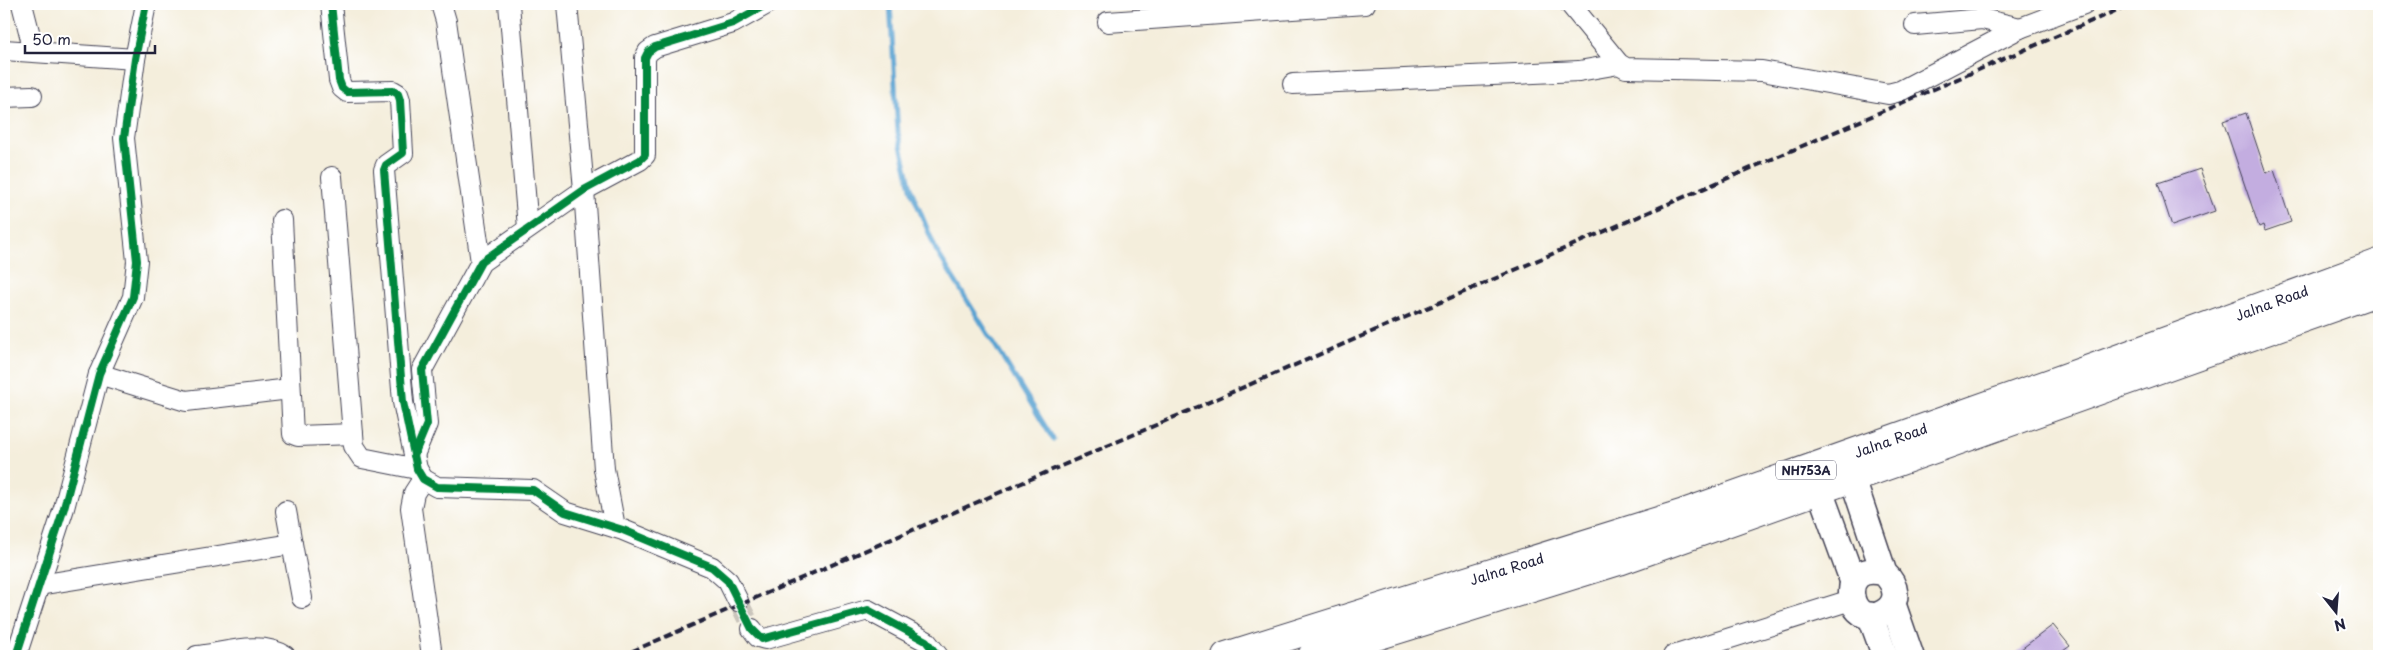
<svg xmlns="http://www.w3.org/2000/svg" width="2383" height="660" viewBox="0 0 2383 660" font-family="'Playpen Sans',sans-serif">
	<rect width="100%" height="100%" fill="#fff"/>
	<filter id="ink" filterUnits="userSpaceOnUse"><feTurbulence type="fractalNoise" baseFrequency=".02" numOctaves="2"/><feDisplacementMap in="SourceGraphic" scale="10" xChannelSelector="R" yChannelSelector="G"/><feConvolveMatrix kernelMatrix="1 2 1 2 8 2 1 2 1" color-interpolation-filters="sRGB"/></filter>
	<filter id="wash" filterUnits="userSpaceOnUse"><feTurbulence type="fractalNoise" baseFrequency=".0096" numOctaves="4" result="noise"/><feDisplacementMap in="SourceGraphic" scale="20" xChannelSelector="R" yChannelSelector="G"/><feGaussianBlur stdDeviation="1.12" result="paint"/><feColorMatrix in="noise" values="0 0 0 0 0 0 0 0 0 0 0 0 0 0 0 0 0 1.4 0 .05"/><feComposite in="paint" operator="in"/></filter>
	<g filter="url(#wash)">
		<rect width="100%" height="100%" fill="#f4eedc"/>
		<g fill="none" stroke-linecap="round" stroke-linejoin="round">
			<!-- stream -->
			<path stroke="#5aa3d1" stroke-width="5" d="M890,4L898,133L912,192L936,250L1053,439"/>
		</g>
		<g id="blocks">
			<!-- building -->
			<g fill="#c3ade0">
				<path d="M2246,113L2266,173L2274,170L2291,222L2265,231L2263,225L2259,227L2223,121Z"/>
				<path d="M2200,169L2215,211L2172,226L2158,183Z"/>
				<path d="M2053,625L2070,646L2056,656H2012Z"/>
			</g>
		</g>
	</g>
	<g filter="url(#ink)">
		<use href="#blocks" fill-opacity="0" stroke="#424153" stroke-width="1"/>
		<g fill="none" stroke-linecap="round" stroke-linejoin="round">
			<!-- minor-tunnel -->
			<path stroke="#cac5bc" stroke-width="20" stroke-dasharray="20 10" stroke-linecap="butt" d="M738,601L752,629"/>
			<!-- minor casing -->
			<g stroke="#424153" stroke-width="22">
				<g id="minor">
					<path d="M22,4L34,51"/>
					<path d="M331,4L339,80L342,88L347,92L393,91L398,94L400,100L403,153L386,165L384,170L403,402L417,469L423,479L437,487L533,490L565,512L623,530L712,567L728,581L738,601"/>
					<path d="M441,4L446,21L481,262"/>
					<path d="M509,4L528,228"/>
					<path d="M567,4L584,190L604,469L615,527"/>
					<path d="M1570,4L1619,64L1626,68L1762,71L1888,94L1900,91L2020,28L2084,4"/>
					<path d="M1108,22L1365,4"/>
					<path d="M1915,25L1982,19L2020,28"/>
					<path d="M4,50L135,59"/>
					<path d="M1293,84L1579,71L1619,64"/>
					<path d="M4,97L32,96"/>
					<path d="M332,177L354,446L362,458L417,469"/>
					<path d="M282,220L293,434L298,436L353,434"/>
					<path d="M99,374L186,401L290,389"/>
					<path d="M414,455L427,424L422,370L481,262L584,190L640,160L645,155V58L648,52L655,47L733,23L767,4"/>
					<path d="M423,479L414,493L411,508L432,656"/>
					<path d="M286,511L302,598"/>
					<path d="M39,585L292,544"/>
					<path d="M752,629L758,637L765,639L868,610L926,641L938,656"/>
					<path d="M16,656L64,508L99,374L133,297L137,261L124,138L135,59L146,4"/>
					<path d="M197,656C224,653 261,640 285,656"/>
					<path d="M1673,656L1851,600"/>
				</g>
			</g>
			<!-- tertiary casing -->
			<g stroke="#424153" stroke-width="28">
				<g id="tertiary">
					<path d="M1846,459L1884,573C1896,584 1901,602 1884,612C1848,634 1834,559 1884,573"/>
					<path d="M1813,472L1853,582"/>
					<path d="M1893,604L1911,656"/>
					<path d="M1870,615L1885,656"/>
				</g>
			</g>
			<!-- trunk casing -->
			<g stroke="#424153" stroke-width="30">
				<g id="trunk">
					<path id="s1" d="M1226,656L1684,513L2101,365L2379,263"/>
					<path d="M1312,656L1619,561L2379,291"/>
				</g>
			</g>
			<!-- minor -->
			<use href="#minor" stroke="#fff" stroke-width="20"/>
			<!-- tertiary -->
			<use href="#tertiary" stroke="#fff" stroke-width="25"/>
			<!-- trunk -->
			<use href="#trunk" stroke="#fff" stroke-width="28"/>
			<!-- rail -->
			<path stroke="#22223b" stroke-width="4" stroke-dasharray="8 4" stroke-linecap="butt" d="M621,656L2131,4"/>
			<!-- cycleway casing -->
			<g stroke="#fff" stroke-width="11">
				<g id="cycleway">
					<path d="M331,4L339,80L342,88L347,92L393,91L398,94L400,100L403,153L386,165L384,170L403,402L417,469L423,479L437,487L533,490L565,512L623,530L712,567L728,581L752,629L762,639L868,610L926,641L938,656"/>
					<path d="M414,455L427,424L422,370L481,262L584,190L640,160L645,155V58L648,52L655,47L733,23L767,4"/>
					<path d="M16,656L64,508L99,374L133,297L137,261L124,138L135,59L146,4"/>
				</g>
			</g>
			<!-- cycleway -->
			<use href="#cycleway" stroke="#00873e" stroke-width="8"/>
		</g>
	</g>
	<g text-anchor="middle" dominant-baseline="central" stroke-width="5" stroke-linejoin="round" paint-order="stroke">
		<!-- shield labels -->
		<rect fill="#fff" stroke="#646476" stroke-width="1" x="1776" y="460.5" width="60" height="19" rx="4"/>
		<g font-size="12" font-weight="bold" fill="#22223b">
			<text x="1806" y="470">NH753A</text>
		</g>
		<!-- street labels -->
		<g font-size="14" fill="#22223b" stroke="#fff">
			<text stroke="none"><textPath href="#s1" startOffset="1104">Jalna Road</textPath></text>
			<text stroke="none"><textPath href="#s1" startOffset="699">Jalna Road</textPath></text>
			<text stroke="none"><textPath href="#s1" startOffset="294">Jalna Road</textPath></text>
		</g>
	</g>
	<!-- margin -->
	<rect width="2383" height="660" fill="none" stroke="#fff" stroke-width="20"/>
	<!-- north arrow -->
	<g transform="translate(2336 612) rotate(163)" stroke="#ffffff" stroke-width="4" paint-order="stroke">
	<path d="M0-4L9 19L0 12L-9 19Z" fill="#22223b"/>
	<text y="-8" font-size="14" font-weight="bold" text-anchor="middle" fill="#22223b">N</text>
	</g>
	<!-- scale -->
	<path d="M25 45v8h130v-8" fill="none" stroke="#22223b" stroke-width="2.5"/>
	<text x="32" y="45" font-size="15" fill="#22223b" stroke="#ffffff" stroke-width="4" paint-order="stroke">50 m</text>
</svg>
